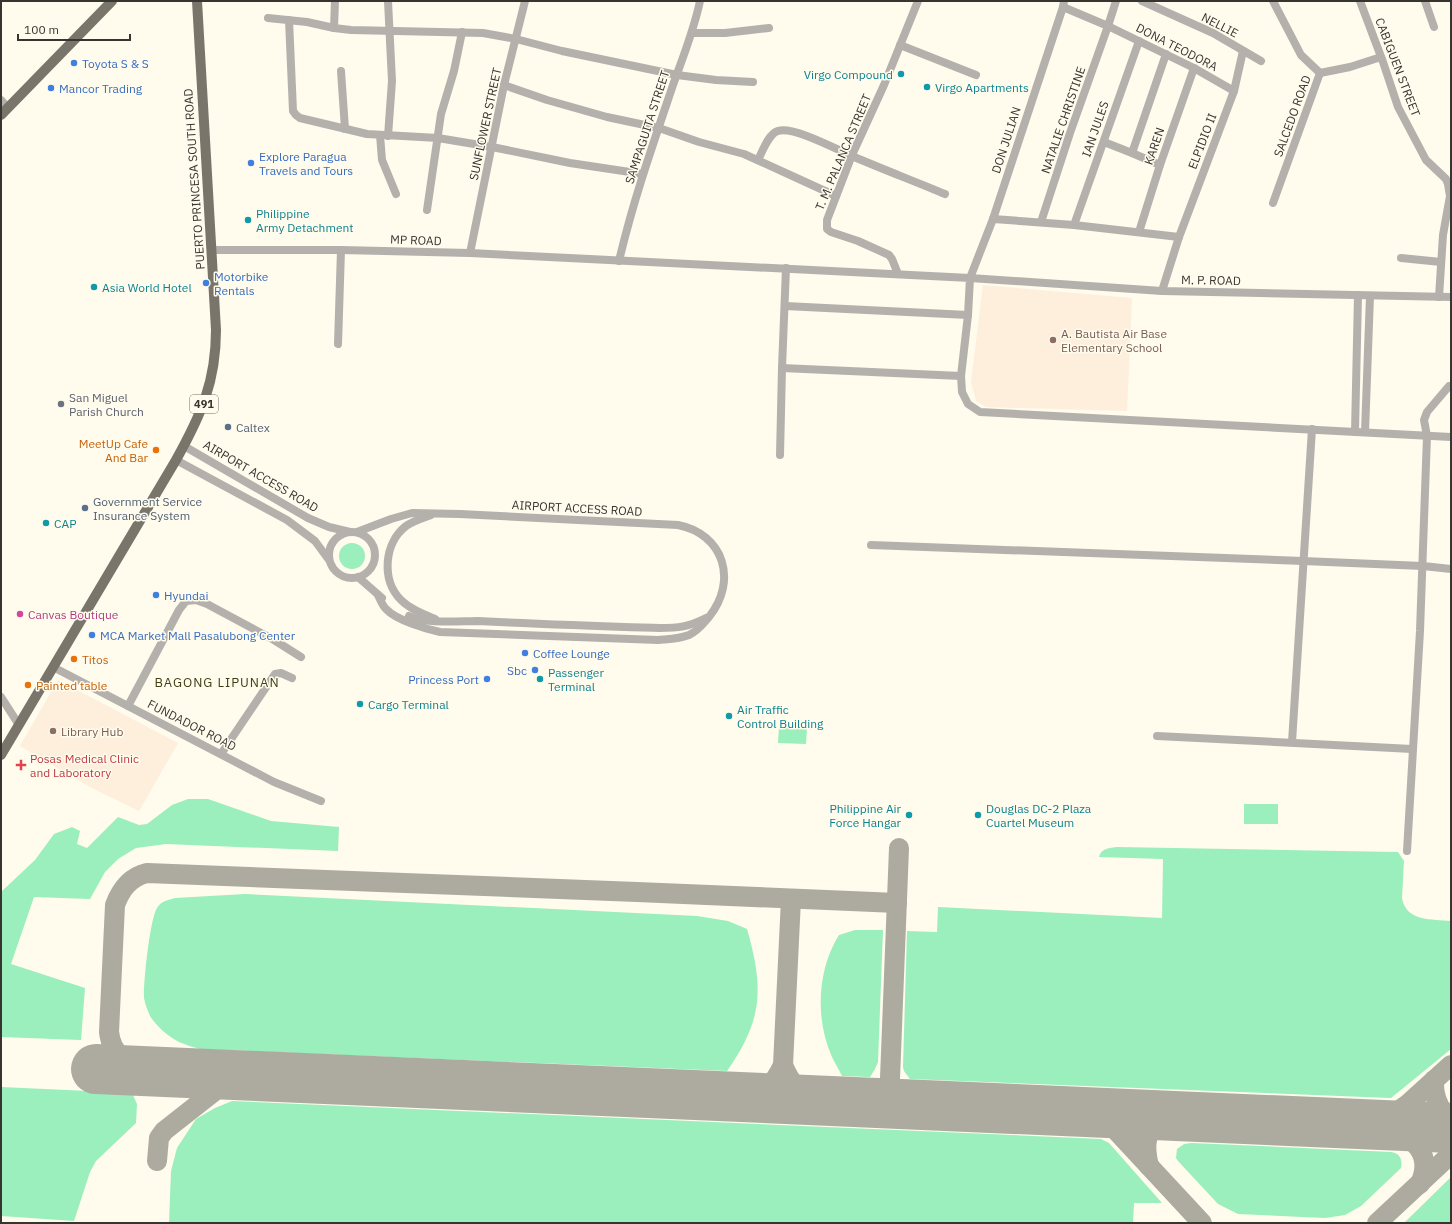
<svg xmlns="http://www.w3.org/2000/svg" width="1452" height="1224" viewBox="0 0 1452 1224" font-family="'IBM Plex Sans',sans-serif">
	<rect width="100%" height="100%" fill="#fffbed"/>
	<!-- education -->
	<g fill="#feeedc">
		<path d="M983,285L1132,298L1127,411L986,407L976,401L971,382Z"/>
		<path d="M58,680L178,743L139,811L92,788L20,746Z"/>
	</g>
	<!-- grass -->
	<g fill="#9aefbc">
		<circle cx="352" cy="556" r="13"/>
		<path d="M779,726L807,728L806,744L778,743Z"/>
		<path d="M188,799H208L271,821L339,827L338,851L166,844L136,848L118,859L105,872L90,899L34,897L11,964L85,988L81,1040L1,1037V892L35,860L54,834L72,827L80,831L77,844L87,848L118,817L139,825L147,824L172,805Z"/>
		<rect x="1244" y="804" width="34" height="20"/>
		<path d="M1117,847L1398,852L1404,861L1402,898C1406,922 1432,919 1451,921V1049L1391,1098L910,1079L904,1071L903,1067L907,931L937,932L938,907L1162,918L1163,859L1099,857C1101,848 1110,848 1117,847Z"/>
		<path d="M245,894L697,916L728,921L747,929C764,988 763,1020 727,1071L200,1049C193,1047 186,1045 179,1042C169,1037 156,1026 150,1016C148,1011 145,1004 144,998C143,985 150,918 157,908C161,901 168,900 175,898Z"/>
		<path d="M855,930H883L878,1062L875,1069L870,1077L842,1076C839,1070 835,1063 832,1057C815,1019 817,970 839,935Z"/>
		<path d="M1,1087L132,1093L137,1104L136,1123L96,1161L90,1172L74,1221L1,1216Z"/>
		<path d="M232,1101L1101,1139L1109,1143L1162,1203H1134L1133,1223H169L171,1171L177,1148L196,1119L215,1108Z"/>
		<path d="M1192,1143L1391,1152C1399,1153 1403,1159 1401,1168L1361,1206L1345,1215L1325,1218L1238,1214L1218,1204L1178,1161L1176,1158L1177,1149L1184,1144Z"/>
		<path d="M1451,1177V1223H1404Z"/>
	</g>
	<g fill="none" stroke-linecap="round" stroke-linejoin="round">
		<!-- taxiway -->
		<g stroke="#adaaa0" stroke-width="20">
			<path d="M783,1065C790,1082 799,1094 817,1100"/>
			<path d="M149,1071C128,1064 112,1057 109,1032L115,905C121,889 130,877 147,873L637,892L897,903"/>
			<path d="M1434,1080C1433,1097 1439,1110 1451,1121"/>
			<path d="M738,1097C764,1094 772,1088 783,1065L791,899"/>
			<path d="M889,1104L899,848"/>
			<path d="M1096,1113L1110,1124L1202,1223"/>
			<path d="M1378,1125L1408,1104L1451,1065"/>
			<path d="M1391,1126C1413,1140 1434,1153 1420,1184"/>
			<path d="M157,1161L159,1138L164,1131L220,1087L244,1075"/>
			<path d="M1149,1166C1143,1142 1147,1136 1158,1115"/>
			<path d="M1377,1223L1451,1154"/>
		</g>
		<!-- runway -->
		<path stroke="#adaaa0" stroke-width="50" d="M96,1069L1451,1128"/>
		<!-- minor -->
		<g stroke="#b4b1ac" stroke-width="8">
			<path d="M1064,1L1063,7L993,219L970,278L1162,291L1451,297"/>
			<path d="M1142,1L1213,33L1261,61"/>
			<path d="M1360,1L1383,62L1398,107L1426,160L1446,179L1448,184L1450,196L1443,235L1439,297"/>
			<path d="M1425,1L1434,27"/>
			<path d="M1063,7L1108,26L1116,1"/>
			<path d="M268,18L307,22L334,28L351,30L483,33L516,39L562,51L677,75L716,80L753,82"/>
			<path d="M289,20L293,111L296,115L300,118L367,134L438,138L492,147L570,163L643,174"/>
			<path d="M334,28L335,1"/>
			<path d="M692,33H725L769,28"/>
			<path d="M900,45L976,75"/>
			<path d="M341,71L345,129"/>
			<path d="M1320,73L1350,67L1381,57"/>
			<path d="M504,85L547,100L607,117L659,128L699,142L744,154L836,196"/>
			<path d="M1,100L8,108"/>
			<path d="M380,135L382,160L396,194"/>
			<path d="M388,136L392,81L388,1"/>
			<path d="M1104,142L1132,153"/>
			<path d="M758,160C762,152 769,133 778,131C793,126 836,149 852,156C882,169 914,181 945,194"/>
			<path d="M1160,165L1132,153L1166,54"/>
			<path d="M1273,203L1320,73L1301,55L1273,1"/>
			<path d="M427,210L441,114L454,71L462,32"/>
			<path d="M993,219L1074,225L1179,237"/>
			<path d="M1041,222L1070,133L1108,26L1194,68L1234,91"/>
			<path d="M1074,225L1139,41"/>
			<path d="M1139,232L1160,165L1194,68"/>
			<path d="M212,250H341L470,253L970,278L968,315L961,376L962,392L968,404L980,412L1451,437"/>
			<path d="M470,253L504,85L525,1"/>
			<path d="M1401,258L1441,262"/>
			<path d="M619,261C633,201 653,144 673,85C683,57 694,30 700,1"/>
			<path d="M898,274L892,259L889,255L858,241L831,232L827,229V220L852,155L884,85L918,1"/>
			<path d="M1162,291L1179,237L1234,91L1243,51"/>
			<path d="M785,306L968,315"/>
			<path d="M338,344L341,250"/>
			<path d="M782,368L961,376"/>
			<path d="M1355,432L1358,295"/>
			<path d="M1365,432L1370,296"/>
			<path d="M184,446L308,518L329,527L350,532"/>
			<path d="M780,455L782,368L786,268"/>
			<path d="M176,460L287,520L315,541L329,560"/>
			<path d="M431,515C423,518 413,521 406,526C384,543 381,580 401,600C410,609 423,614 435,619"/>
			<circle cx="352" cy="555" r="23"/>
			<path d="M357,532L391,519L412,513L460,514L678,525C724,534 738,581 709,617C703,624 698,631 689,635C679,639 668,639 658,640L440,632C426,629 396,620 386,609C382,605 380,599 378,595"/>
			<path d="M871,545L1303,561L1423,566L1451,569"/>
			<path d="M358,577L382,598"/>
			<path d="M409,616C425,624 459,621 478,621C538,624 599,626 659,628C679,628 688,627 706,618"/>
			<path d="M53,667L274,782L321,801"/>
			<path d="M1,697L19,725"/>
			<path d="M128,706L179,610L186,601L196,600L207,604L274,640L301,657"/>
			<path d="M1157,736L1412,749"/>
			<path d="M1292,742L1312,429"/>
			<path d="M221,754L275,674L281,673L292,678"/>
			<path d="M1407,851L1420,631L1427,436L1424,420L1427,412L1449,386H1451"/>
		</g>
		<!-- major -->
		<g stroke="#79756b" stroke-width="10">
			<path d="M1,115L112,1"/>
			<path d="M1,755L176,460C201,415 216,382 216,330L197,1"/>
		</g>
	</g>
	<!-- markers -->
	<g fill="#3f7fe0" stroke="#fffbed" stroke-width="1.5">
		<circle cx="74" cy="63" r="4"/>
		<circle cx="51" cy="88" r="4"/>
		<circle cx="251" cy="163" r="4"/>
		<circle cx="206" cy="283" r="4"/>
		<circle cx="156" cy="595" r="4"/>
		<circle cx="92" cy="635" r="4"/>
		<circle cx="525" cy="653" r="4"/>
		<circle cx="535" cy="670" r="4"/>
		<circle cx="487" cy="679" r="4"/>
	</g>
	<g fill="#0f9aa8" stroke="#fffbed" stroke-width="1.5">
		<circle cx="901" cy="74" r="4"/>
		<circle cx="927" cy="87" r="4"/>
		<circle cx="248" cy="220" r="4"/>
		<circle cx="94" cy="287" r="4"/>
		<circle cx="46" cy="523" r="4"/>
		<circle cx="540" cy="679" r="4"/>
		<circle cx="360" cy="704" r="4"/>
		<circle cx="729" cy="716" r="4"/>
		<circle cx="909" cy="815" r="4"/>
		<circle cx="978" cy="815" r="4"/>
	</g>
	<g fill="#8d6e63" stroke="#fffbed" stroke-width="1.5">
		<circle cx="1053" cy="340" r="4"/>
		<circle cx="53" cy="731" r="4"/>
	</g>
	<circle fill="#6b7280" stroke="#fffbed" stroke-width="1.5" cx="61" cy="404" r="4"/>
	<g fill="#5c6f8a" stroke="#fffbed" stroke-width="1.5">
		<circle cx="228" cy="427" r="4"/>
		<circle cx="85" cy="508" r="4"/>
	</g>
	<g fill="#e8710a" stroke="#fffbed" stroke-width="1.5">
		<circle cx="156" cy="450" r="4"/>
		<circle cx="74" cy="659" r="4"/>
		<circle cx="28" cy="685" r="4"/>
	</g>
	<circle fill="#d1479c" stroke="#fffbed" stroke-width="1.5" cx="20" cy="614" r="4"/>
	<path fill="#e0444e" stroke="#fffbed" stroke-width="1.5" d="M19 759h4v4h4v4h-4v4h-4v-4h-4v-4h4z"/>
	<g text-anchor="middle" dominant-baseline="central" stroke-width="3" stroke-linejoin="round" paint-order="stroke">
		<!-- shield labels -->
		<rect fill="#fffbed" stroke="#737069" stroke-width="1" x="190" y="395" width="28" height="18" rx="3"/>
		<g font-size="11" font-weight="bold" fill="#373530">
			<text x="204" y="404">491</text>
		</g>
		<!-- street labels -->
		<g font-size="12" fill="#373530" stroke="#fffbed">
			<text transform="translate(1220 25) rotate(27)">NELLIE</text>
			<text transform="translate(1177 47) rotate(27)">DONA TEODORA</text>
			<text transform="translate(1398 67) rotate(69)">CABIGUEN STREET</text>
			<text transform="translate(1292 116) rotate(-70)">SALCEDO ROAD</text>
			<text transform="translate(1063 120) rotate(-71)">NATALIE CHRISTINE</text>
			<text transform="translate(485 124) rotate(-78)">SUNFLOWER STREET</text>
			<text transform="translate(647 127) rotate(-72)">SAMPAGUITA STREET</text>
			<text transform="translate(1095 129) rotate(-71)">IAN JULES</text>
			<text transform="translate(1006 140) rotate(-72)">DON JULIAN</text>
			<text transform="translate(1202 141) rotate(-69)">ELPIDIO II</text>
			<text transform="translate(1154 146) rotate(-71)">KAREN</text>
			<text transform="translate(843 152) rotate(-67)">T. M. PALANCA STREET</text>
			<text transform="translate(194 179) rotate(-94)">PUERTO PRINCESA SOUTH ROAD</text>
			<text transform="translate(416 240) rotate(2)">MP ROAD</text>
			<text transform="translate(1211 280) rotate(1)">M. P. ROAD</text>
			<text transform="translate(261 476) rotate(30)">AIRPORT ACCESS ROAD</text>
			<text transform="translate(577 508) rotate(3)">AIRPORT ACCESS ROAD</text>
			<text transform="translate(192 725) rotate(27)">FUNDADOR ROAD</text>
		</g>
		<!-- shop labels -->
		<g font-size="12" fill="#366cbe" stroke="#fffbed" text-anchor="start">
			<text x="82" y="63">Toyota S &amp; S</text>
			<text x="59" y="88">Mancor Trading</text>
			<text x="259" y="156">Explore Paragua<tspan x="259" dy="14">Travels and Tours</tspan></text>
			<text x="214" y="276">Motorbike<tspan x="214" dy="14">Rentals</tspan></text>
			<text x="164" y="595">Hyundai</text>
			<text x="100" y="635">MCA Market Mall Pasalubong Center</text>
			<text x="533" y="653">Coffee Lounge</text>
			<text x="527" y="670" text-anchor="end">Sbc</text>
			<text x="479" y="679" text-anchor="end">Princess Port</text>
		</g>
		<!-- culture labels -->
		<g font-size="12" fill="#0d838f" stroke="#fffbed" text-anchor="start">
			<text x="893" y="74" text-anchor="end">Virgo Compound</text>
			<text x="935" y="87">Virgo Apartments</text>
			<text x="256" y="213">Philippine<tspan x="256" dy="14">Army Detachment</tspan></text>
			<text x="102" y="287">Asia World Hotel</text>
			<text x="54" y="523">CAP</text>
			<text x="548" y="672">Passenger<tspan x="548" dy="14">Terminal</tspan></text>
			<text x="368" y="704">Cargo Terminal</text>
			<text x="737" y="709">Air Traffic<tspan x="737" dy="14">Control Building</tspan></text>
			<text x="901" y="808" text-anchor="end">Philippine Air<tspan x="901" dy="14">Force Hangar</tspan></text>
			<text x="986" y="808">Douglas DC-2 Plaza<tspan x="986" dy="14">Cuartel Museum</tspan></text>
		</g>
		<!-- education labels -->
		<g font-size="12" fill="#785e54" stroke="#fffbed" text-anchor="start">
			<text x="1061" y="333">A. Bautista Air Base<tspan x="1061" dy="14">Elementary School</tspan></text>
			<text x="61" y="731">Library Hub</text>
		</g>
		<!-- worship labels -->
		<g font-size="12" fill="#5b616d" stroke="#fffbed" text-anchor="start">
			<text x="69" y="397">San Miguel<tspan x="69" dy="14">Parish Church</tspan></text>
		</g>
		<!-- service labels -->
		<g font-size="12" fill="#4e5e75" stroke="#fffbed" text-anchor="start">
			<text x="236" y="427">Caltex</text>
			<text x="93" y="501">Government Service<tspan x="93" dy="14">Insurance System</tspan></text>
		</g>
		<!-- food labels -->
		<g font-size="12" fill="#c56008" stroke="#fffbed" text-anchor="start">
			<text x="148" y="443" text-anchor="end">MeetUp Cafe<tspan x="148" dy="14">And Bar</tspan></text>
			<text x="82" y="659">Titos</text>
			<text x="36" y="685">Painted table</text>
		</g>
		<!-- hotel labels -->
		<g font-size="12" fill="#b23c85" stroke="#fffbed" text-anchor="start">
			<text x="28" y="614">Canvas Boutique</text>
		</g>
		<!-- health labels -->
		<g font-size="12" fill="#be3a42" stroke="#fffbed" text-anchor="start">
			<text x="30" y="758">Posas Medical Clinic<tspan x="30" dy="14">and Laboratory</tspan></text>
		</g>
		<!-- neighbourhood labels -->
		<g font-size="13" letter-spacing="1" fill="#423f15" stroke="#fffbed">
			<text x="217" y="682">BAGONG LIPUNAN</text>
		</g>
	</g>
	<!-- border -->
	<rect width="1452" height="1224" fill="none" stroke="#373530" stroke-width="4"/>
	<!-- scale -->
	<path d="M18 34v6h112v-6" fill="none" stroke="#373530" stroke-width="2"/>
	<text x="24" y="34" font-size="12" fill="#373530" stroke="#fffbed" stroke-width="3" paint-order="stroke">100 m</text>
</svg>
